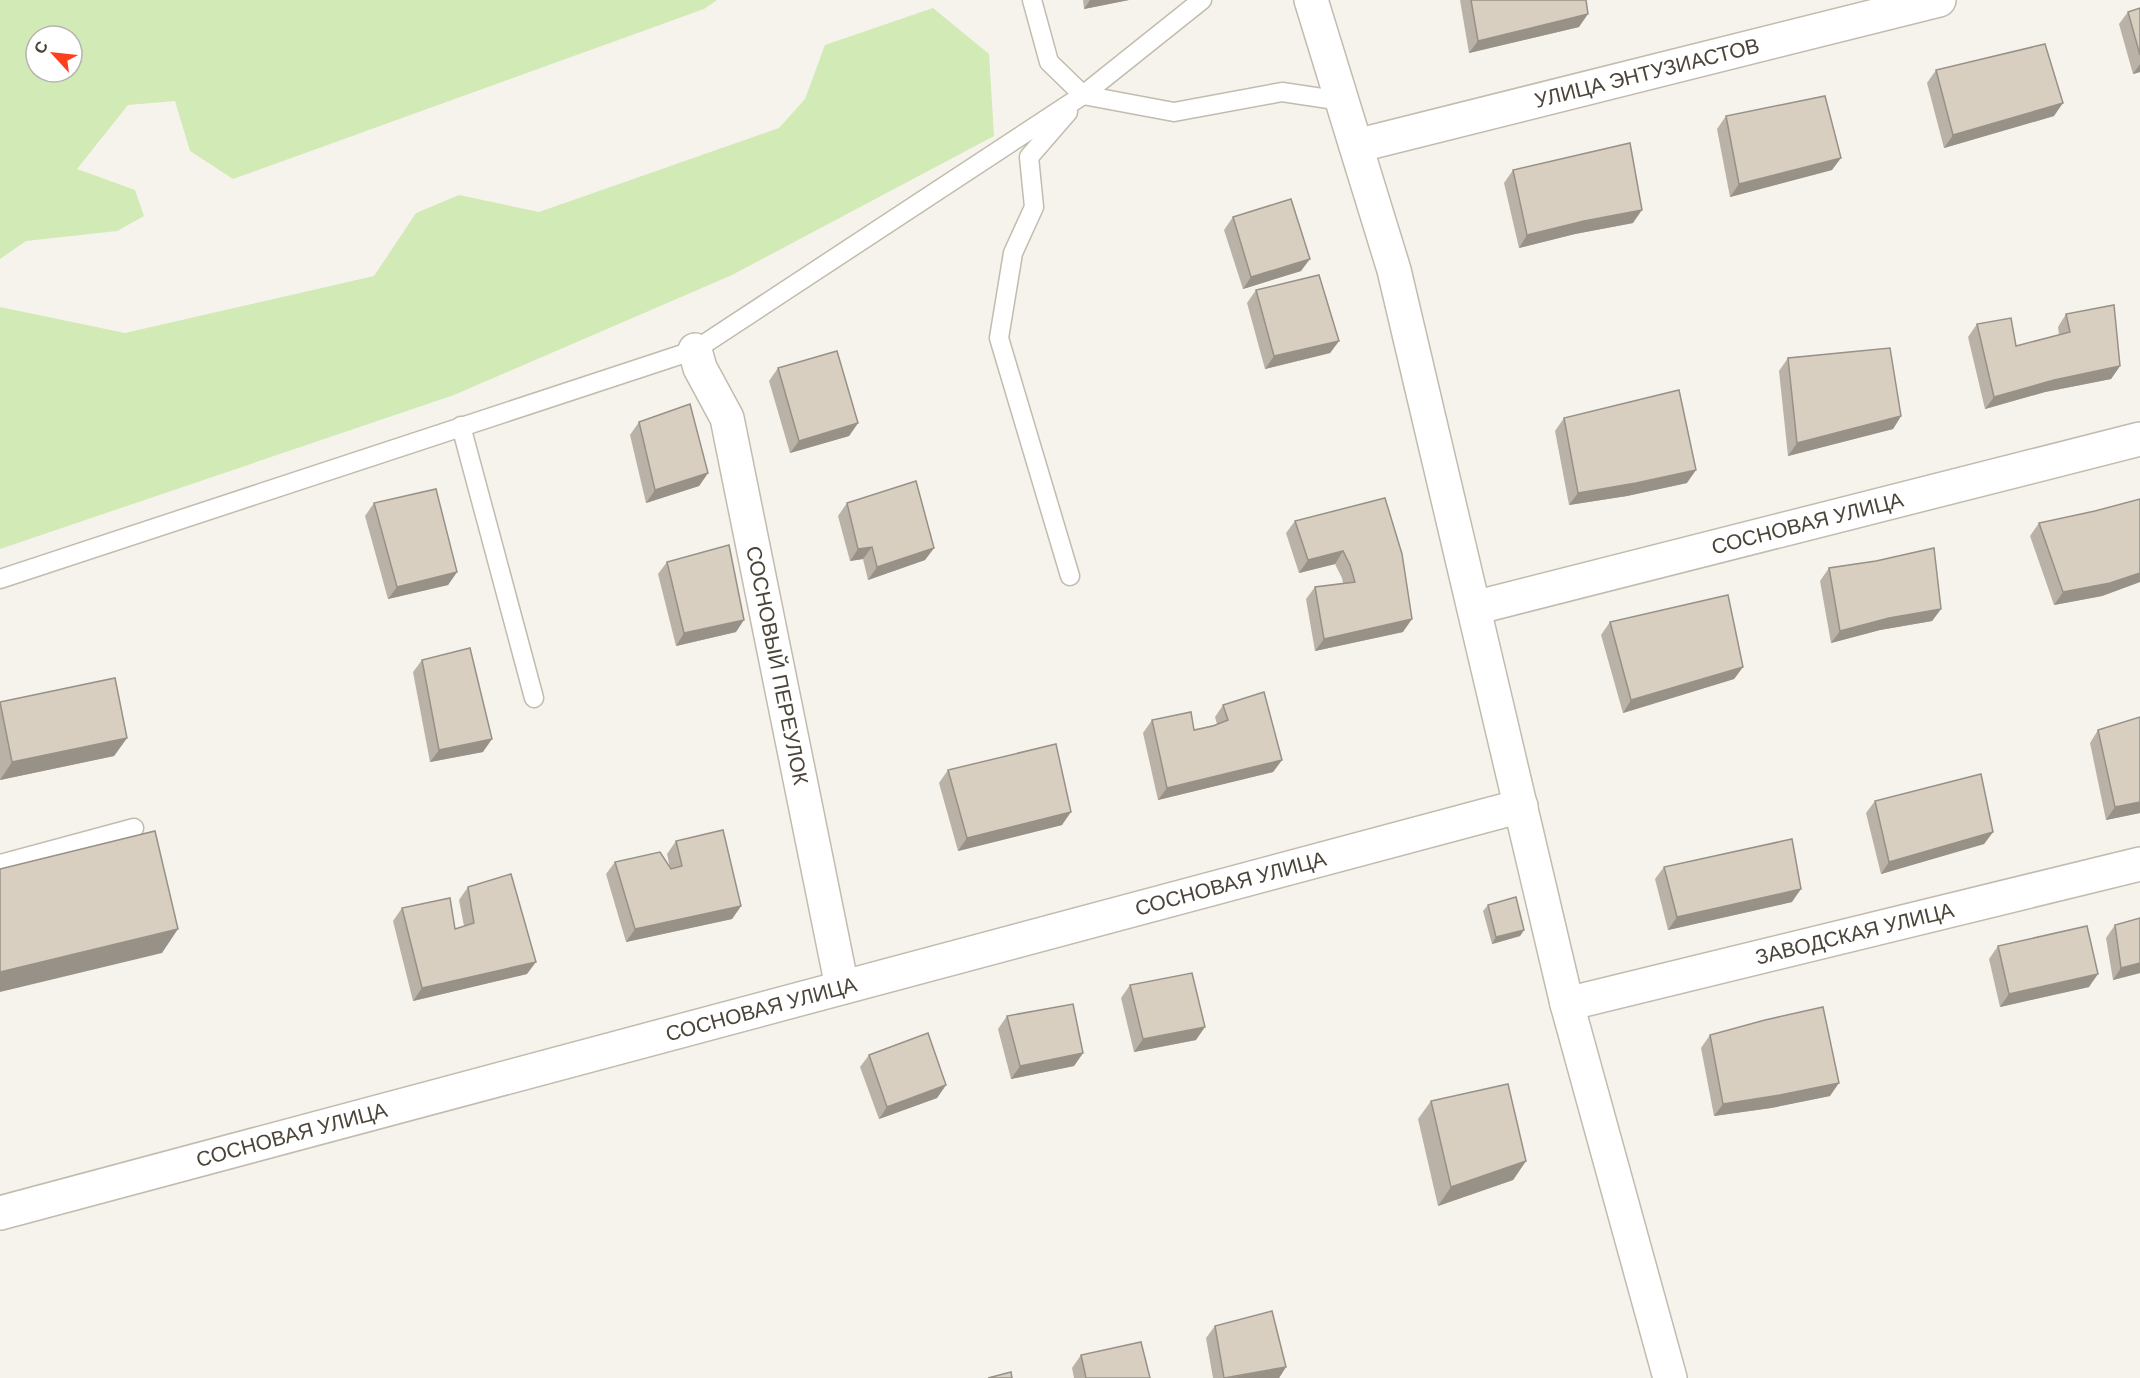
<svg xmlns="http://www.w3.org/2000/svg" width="2140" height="1378" viewBox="0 0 2140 1378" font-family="'DM Sans',sans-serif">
	<rect width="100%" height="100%" fill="#f6f3ec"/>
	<!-- green -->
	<g fill="#d2eab5" fill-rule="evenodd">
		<path d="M0,0H717L704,9L233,179L190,151L175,101L128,105L77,169L135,190L144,216L117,231L26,241L0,259ZM36,36H72V72H36Z"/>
		<path d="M933,8L989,54L994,136L732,275L454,395L0,549V307L125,333L374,276L416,213L459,195L539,212L779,128L805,99L825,45Z"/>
	</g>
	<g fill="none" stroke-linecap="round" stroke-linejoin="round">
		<!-- service casing -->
		<g stroke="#c2bbae" stroke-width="21">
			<g id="service">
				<path d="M1032,0L1049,62L1083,95L1174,112L1282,92L1342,101"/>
				<path d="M1068,112L1029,157L1034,207L1013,253L999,338L1070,576"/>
				<path d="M461,426L534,698"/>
				<path d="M0,579L695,350L1083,95L1202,0"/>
				<path d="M0,864L134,828"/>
			</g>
		</g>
		<!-- minor casing -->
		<g stroke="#c2bbae" stroke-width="36">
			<g id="minor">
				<path d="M1311,0L1394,270L1567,1004L1670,1378"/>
				<path id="s1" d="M1356,146L1939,0"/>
				<path id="s2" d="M695,350L700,368L727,418L842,987"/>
				<path id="s3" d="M1474,608L2140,439"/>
				<path id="s4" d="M1567,1004L2140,864"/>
				<path id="s5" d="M0,1213L1521,806"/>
			</g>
		</g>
		<!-- service -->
		<use href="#service" stroke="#fff" stroke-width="18"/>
		<!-- minor -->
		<use href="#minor" stroke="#fff" stroke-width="33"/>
	</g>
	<!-- wall -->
	<g fill="#bab2a6">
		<path d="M1083,0H1129L1084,9Z"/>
		<path d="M1460,0H1586L1579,27L1469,53Z"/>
		<path d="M2140,8V72L2133,74L2119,24L2128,12Z"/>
		<path d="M1936,70L2054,116L1944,148L1927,83Z"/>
		<path d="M1726,116L1832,170L1730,197L1717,129Z"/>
		<path d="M1513,170L1633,223L1575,234L1519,248L1504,183Z"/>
		<path d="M1233,217L1301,271L1243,289L1224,230Z"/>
		<path d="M1256,290L1339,341L1330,353L1265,369L1247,303Z"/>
		<path d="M2066,314L2120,366L2111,379L2045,392L1985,409L1968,337L1977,324L2016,346L2059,335L2058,327Z"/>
		<path d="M1788,358L1901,416L1893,429L1788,456L1779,371Z"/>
		<path d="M778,368L858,423L849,436L790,453L769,381Z"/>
		<path d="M1564,418L1687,483L1627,496L1569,505L1555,431Z"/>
		<path d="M639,422L708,473L699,486L646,503L630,435Z"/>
		<path d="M1385,498L1403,632L1315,651L1306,599L1315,587L1343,583L1342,578L1335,564L1299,573L1286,533L1295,521Z"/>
		<path d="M2140,499V582L2102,596L2054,605L2030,536L2039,523L2095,511Z"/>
		<path d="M374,503L457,572L448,585L388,599L365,516Z"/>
		<path d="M847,503L934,548L925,560L868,580L863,559L850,561L838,516Z"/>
		<path d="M1876,561L1941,609L1932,621L1880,630L1831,643L1820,581L1829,568Z"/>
		<path d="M667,562L736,632L676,646L658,574Z"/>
		<path d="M1610,622L1743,667L1734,679L1623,713L1601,635Z"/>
		<path d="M422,660L483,752L430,762L413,672Z"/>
		<path d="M0,702L127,738L114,756L0,780Z"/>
		<path d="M1223,705L1282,760L1273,772L1158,800L1143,733L1152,720L1194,730L1217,724L1215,717Z"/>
		<path d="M2098,730L2140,813L2106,820L2090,743Z"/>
		<path d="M948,770L1062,825L958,851L939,783Z"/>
		<path d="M1875,801L1993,832L1984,844L1881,874L1866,813Z"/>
		<path d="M676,841L741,906L732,919L626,942L606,874L615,862L670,868L667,854Z"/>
		<path d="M1664,867L1792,902L1668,930L1655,879Z"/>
		<path d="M468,887L527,974L413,1001L393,921L402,908L455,929L464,926L459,900Z"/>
		<path d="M1488,905L1524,930L1520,936L1492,944L1483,911Z"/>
		<path d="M2140,918V973L2113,980L2106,938L2115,925Z"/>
		<path d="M1998,946L2089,987L2000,1007L1989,959Z"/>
		<path d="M1130,985L1196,1040L1134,1052L1121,998Z"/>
		<path d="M1007,1016L1083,1053L1074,1066L1011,1079L998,1029Z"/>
		<path d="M1710,1035L1830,1096L1771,1108L1714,1116L1701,1048Z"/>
		<path d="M869,1055L946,1085L937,1098L879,1119L860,1067Z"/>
		<path d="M1431,1101L1526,1161L1513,1180L1438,1206L1418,1119Z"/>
		<path d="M1215,1326L1286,1367L1279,1378H1213L1206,1338Z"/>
		<path d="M1081,1355L1150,1378H1074L1072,1368Z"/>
	</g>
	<!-- shaded-wall -->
	<g fill="#979187">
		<path d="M1090,0H1129L1084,9Z"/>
		<path d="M1588,14L1579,27L1469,53L1478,41Z"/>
		<path d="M2140,64V72L2133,74Z"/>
		<path d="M2063,103L2054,116L1944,148L1953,135Z"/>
		<path d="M1841,158L1832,170L1730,197L1739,184Z"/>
		<path d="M1642,210L1633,223L1575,234L1519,248L1527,235L1584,221Z"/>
		<path d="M1310,259L1301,271L1243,289L1251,277Z"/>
		<path d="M1339,341L1330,353L1265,369L1274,356Z"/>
		<path d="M2120,366L2111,379L2045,392L1985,409L1994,397L2054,380Z"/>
		<path d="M1901,416L1893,429L1788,456L1797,443Z"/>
		<path d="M858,423L849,436L790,453L799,441Z"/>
		<path d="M1696,470L1687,483L1627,496L1569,505L1578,493Z"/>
		<path d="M708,473L699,486L646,503L655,490Z"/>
		<path d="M872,547L863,559L850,561L858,549Z"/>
		<path d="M934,548L925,560L868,580L877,567Z"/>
		<path d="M1343,551L1335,564L1299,573L1308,560Z"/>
		<path d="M457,572L448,585L388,599L397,587Z"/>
		<path d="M2140,573V582L2102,596L2054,605L2063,592Z"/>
		<path d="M1941,609L1932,621L1880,630L1831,643L1840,631L1889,618Z"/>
		<path d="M1412,619L1403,632L1315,651L1324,639Z"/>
		<path d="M744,620L736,632L676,646L684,633Z"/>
		<path d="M1743,667L1734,679L1623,713L1631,700Z"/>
		<path d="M127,738L114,756L0,780L12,762Z"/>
		<path d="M492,739L483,752L430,762L439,750Z"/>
		<path d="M1282,760L1273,772L1158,800L1167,788Z"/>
		<path d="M2140,802V813L2106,820L2115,807Z"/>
		<path d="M1071,812L1062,825L958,851L967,838Z"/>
		<path d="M1993,832L1984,844L1881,874L1889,862Z"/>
		<path d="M1801,889L1792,902L1668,930L1677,917Z"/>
		<path d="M741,906L732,919L626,942L635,929Z"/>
		<path d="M178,929L162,953L0,992V972Z"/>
		<path d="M1524,930L1520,936L1492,944L1496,937Z"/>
		<path d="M536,962L527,974L413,1001L422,988Z"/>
		<path d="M2140,963V973L2113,980L2121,968Z"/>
		<path d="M2098,974L2089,987L2000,1007L2009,994Z"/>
		<path d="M1205,1027L1196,1040L1134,1052L1143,1039Z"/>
		<path d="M1083,1053L1074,1066L1011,1079L1020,1066Z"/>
		<path d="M1839,1083L1830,1096L1771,1108L1714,1116L1723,1104Z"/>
		<path d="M946,1085L937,1098L879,1119L887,1107Z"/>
		<path d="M1526,1161L1513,1180L1438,1206L1451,1187Z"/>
		<path d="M1286,1367L1279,1378H1228Z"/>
	</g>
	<!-- building -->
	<g fill="#d8cfc1" stroke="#979187" stroke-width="1.5">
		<path d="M1471,0H1586L1588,14L1478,41Z"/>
		<path d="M2140,8V55L2128,12Z"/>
		<path d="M2045,44L2063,103L1953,135L1936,70Z"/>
		<path d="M1825,96L1841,158L1739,184L1726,116Z"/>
		<path d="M1630,143L1642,210L1584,221L1527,235L1513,170Z"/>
		<path d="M1291,199L1310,259L1251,277L1233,217Z"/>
		<path d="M1319,275L1339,341L1274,356L1256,290Z"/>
		<path d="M2114,305L2120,366L2054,380L1994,397L1977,324L2011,318L2016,346L2070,332L2066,314Z"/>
		<path d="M1890,348L1901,416L1797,443L1788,358Z"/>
		<path d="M837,351L858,423L799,441L778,368Z"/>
		<path d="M1679,390L1696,470L1636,483L1578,493L1564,418Z"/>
		<path d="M690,404L708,473L655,490L639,422Z"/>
		<path d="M916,481L934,548L877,567L872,547L858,549L847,503Z"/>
		<path d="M436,489L457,572L397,587L374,503Z"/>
		<path d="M1385,498L1402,554L1412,619L1324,639L1315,587L1355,582L1350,565L1343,551L1308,560L1295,521Z"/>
		<path d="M2140,499V573L2110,583L2063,592L2039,523L2095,511Z"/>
		<path d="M729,545L744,620L684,633L667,562Z"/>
		<path d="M1934,548L1941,609L1889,618L1840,631L1829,568L1876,561Z"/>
		<path d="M1728,595L1743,667L1631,700L1610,622Z"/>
		<path d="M470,648L492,739L439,750L422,660Z"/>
		<path d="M115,678L127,738L12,762L0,702Z"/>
		<path d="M1264,692L1282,760L1167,788L1152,720L1191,712L1194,730L1213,726L1228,720L1223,705Z"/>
		<path d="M2140,717V802L2115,807L2098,730Z"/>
		<path d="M1056,744L1071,812L967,838L948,770Z"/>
		<path d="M1981,774L1993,832L1889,862L1875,801Z"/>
		<path d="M723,830L741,906L635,929L615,862L660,852L671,869L682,866L676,841Z"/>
		<path d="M155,831L178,929L0,972V869Z"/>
		<path d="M1792,839L1801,889L1677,917L1664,867Z"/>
		<path d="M511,874L536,962L422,988L402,908L450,898L455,929L474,923L468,887Z"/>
		<path d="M1516,897L1524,930L1496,937L1488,905Z"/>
		<path d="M2140,918V963L2121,968L2115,925Z"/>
		<path d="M2087,926L2098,974L2009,994L1998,946Z"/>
		<path d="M1192,973L1205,1027L1143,1039L1130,985Z"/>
		<path d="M1073,1004L1083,1053L1020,1066L1007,1016Z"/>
		<path d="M1823,1007L1839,1083L1780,1095L1723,1104L1710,1035L1765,1020Z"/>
		<path d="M928,1033L946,1085L887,1107L869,1055Z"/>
		<path d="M1508,1084L1526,1161L1451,1187L1431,1101Z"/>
		<path d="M1272,1311L1286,1367L1224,1378L1215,1326Z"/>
		<path d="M1141,1342L1150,1378H1086L1081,1355Z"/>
		<path d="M1011,1372L1012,1378H988Z"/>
	</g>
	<g text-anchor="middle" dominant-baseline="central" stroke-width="6" stroke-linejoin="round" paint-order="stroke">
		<!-- street labels -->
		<g font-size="21" fill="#4b4439" stroke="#fff">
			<text stroke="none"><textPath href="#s1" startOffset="300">УЛИЦА ЭНТУЗИАСТОВ</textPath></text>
			<text stroke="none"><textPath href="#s3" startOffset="344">СОСНОВАЯ УЛИЦА</textPath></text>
			<text stroke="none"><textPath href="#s2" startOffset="328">СОСНОВЫЙ ПЕРЕУЛОК</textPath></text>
			<text stroke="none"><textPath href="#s5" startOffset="1274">СОСНОВАЯ УЛИЦА</textPath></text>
			<text stroke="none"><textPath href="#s4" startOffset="296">ЗАВОДСКАЯ УЛИЦА</textPath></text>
			<text stroke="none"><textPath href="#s5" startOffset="788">СОСНОВАЯ УЛИЦА</textPath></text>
			<text stroke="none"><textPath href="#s5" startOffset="302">СОСНОВАЯ УЛИЦА</textPath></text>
		</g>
	</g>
	<!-- north arrow -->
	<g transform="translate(54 54) rotate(297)"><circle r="28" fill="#ffffff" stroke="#b7b4b0" stroke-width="1.5"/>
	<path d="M0-4.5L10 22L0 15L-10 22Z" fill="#fc3f1d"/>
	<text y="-9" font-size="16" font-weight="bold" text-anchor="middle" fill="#4b4439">С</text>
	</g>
</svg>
